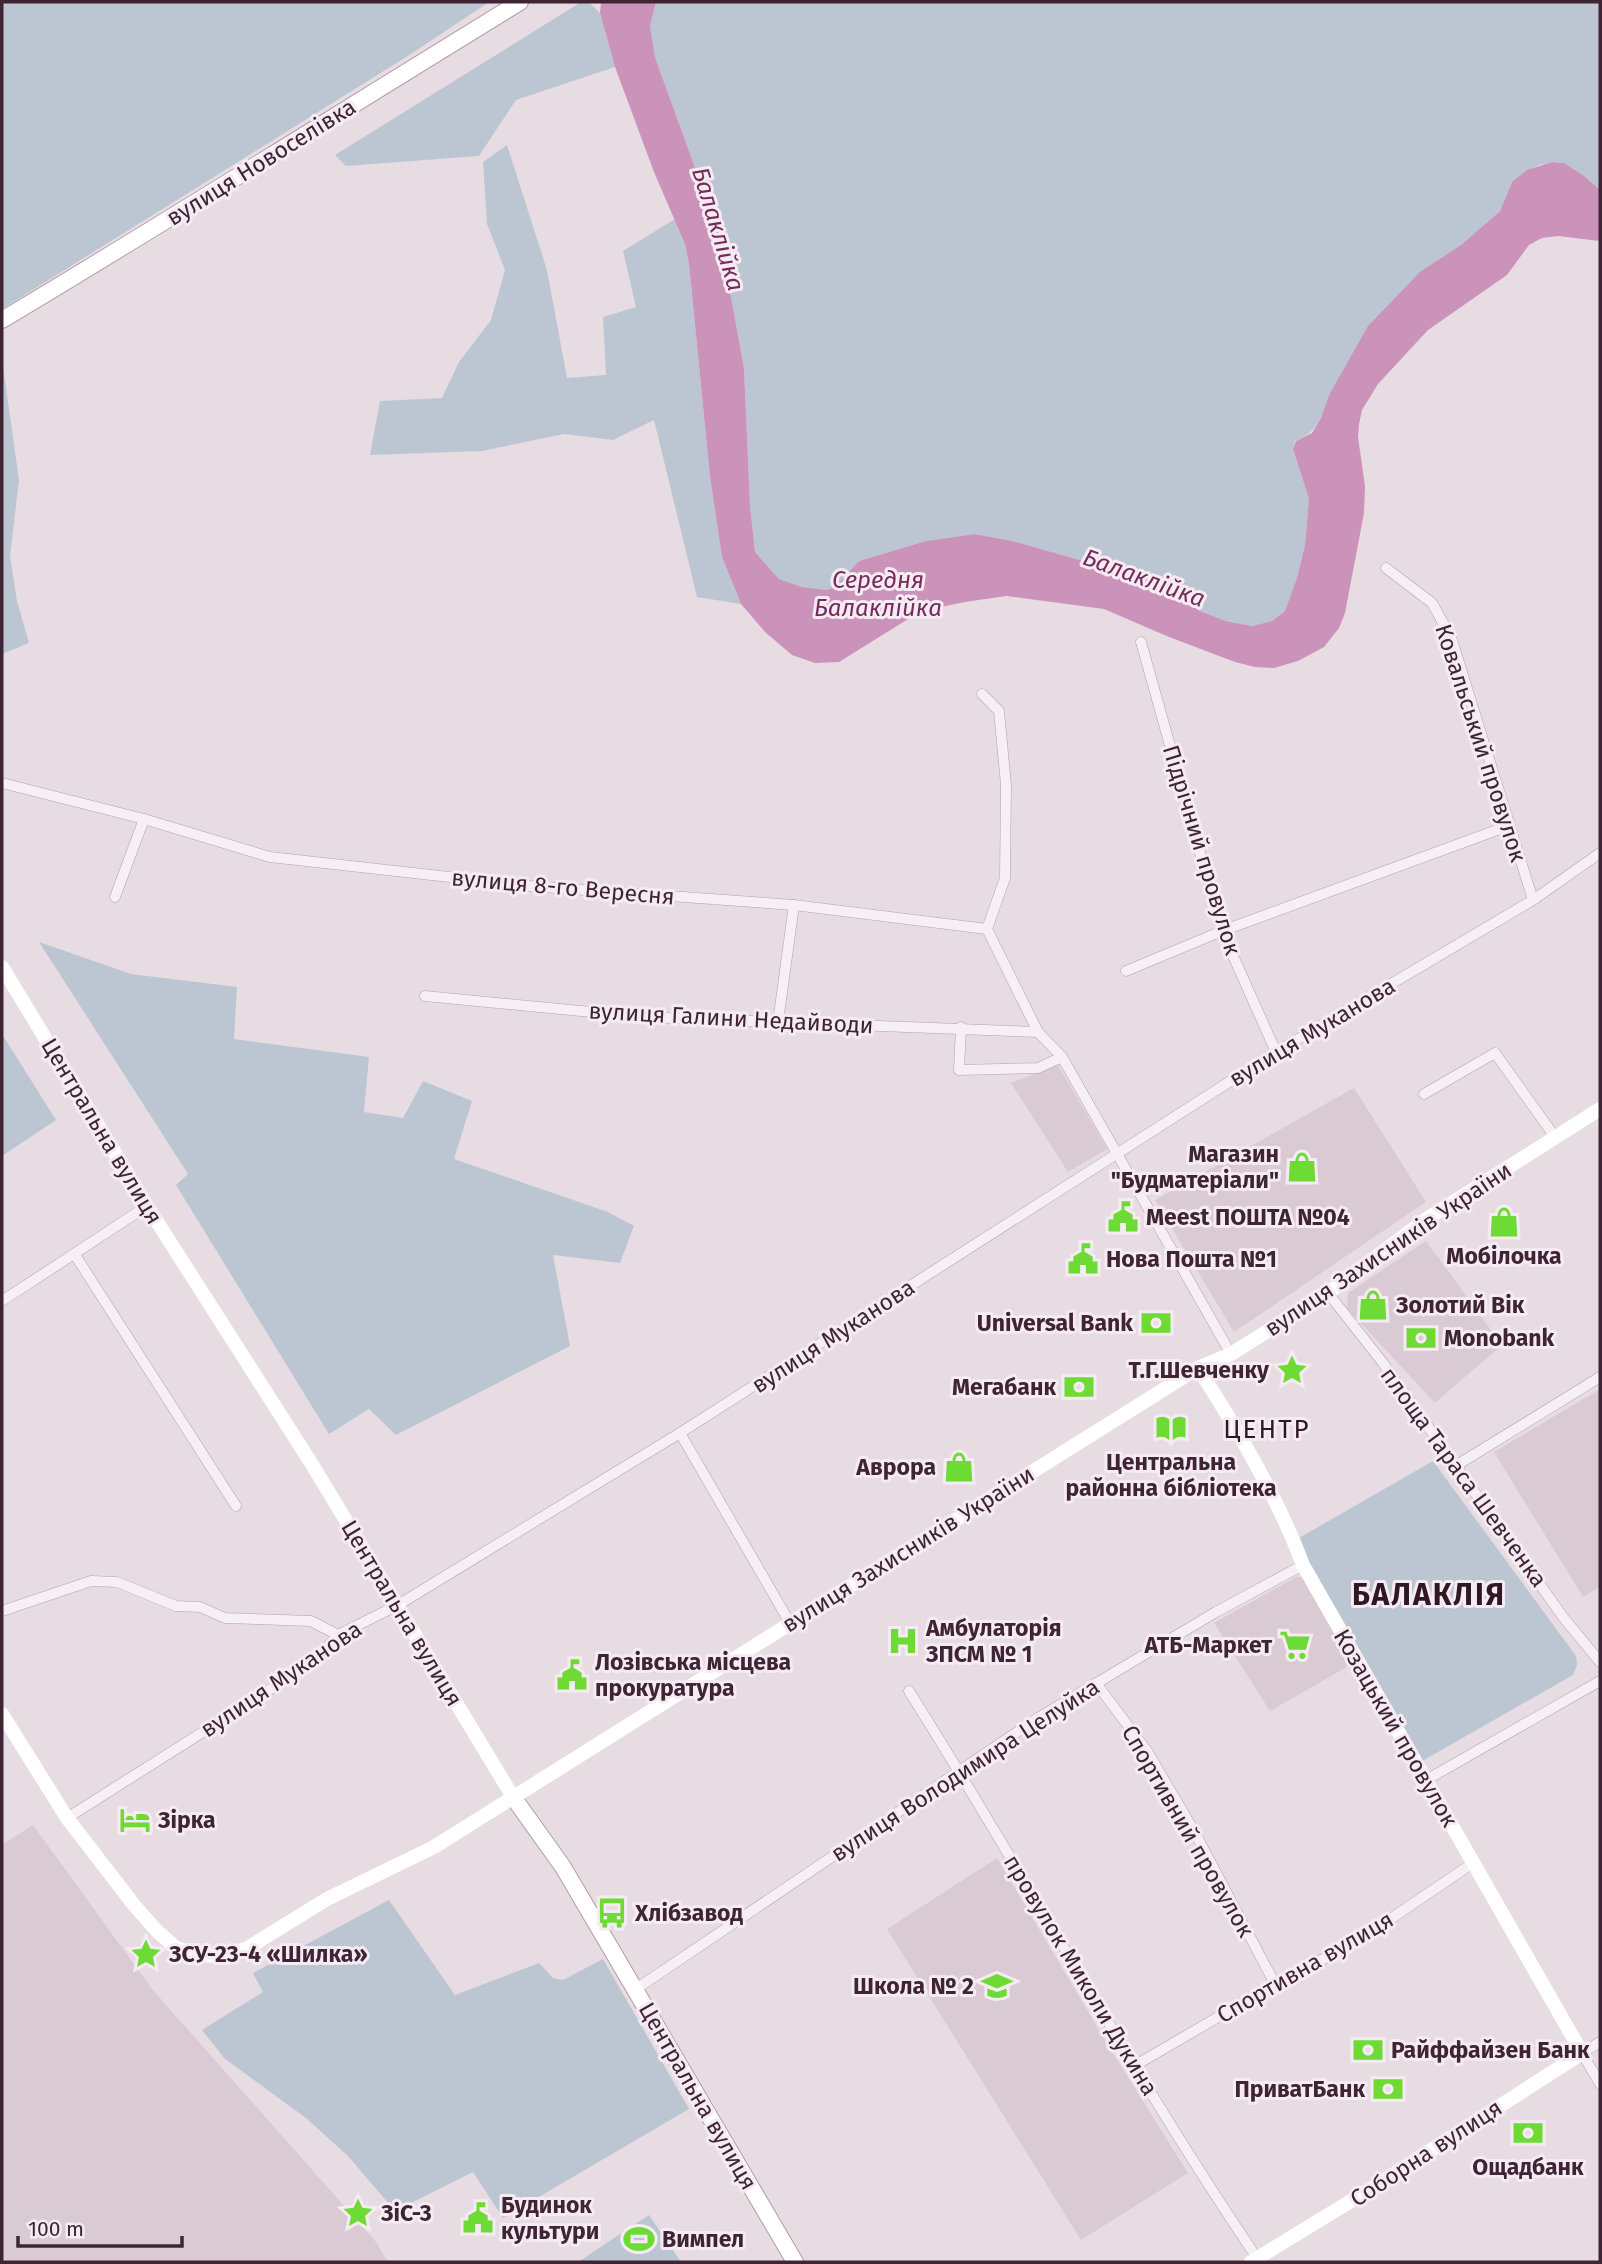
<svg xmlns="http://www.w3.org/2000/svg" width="1602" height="2264" viewBox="0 0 1602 2264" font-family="'Fira Sans',sans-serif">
	<rect width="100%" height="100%" fill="#e8dce3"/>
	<!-- built -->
	<g fill="#dacad3">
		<path d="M1058,1065L1107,1149L1068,1172L1011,1083Z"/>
		<path d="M1354,1088L1426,1202L1234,1332L1155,1200Z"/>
		<path d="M1426,1241L1502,1345L1435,1403L1347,1308L1348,1293Z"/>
		<path d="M1600,1389V1587L1583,1597L1494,1452Z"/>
		<path d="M1296,1577L1304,1578L1352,1664L1270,1711L1214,1623Z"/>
		<path d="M33,1825L152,1989L376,2242L388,2262H2V1845Z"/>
		<path d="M997,1858L1106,2042L1188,2173L1081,2240L887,1929Z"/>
	</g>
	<!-- green -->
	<g fill="#bcc6d2">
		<path d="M2,2H489L411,54L2,309Z"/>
		<path d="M581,2H589L600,13L615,67L516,100L479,156L346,166L335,155Z"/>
		<path d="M656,2H1600V190L1583,175L1564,163L1552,162L1539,165L1512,182L1500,211L1461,245L1421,271L1329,395C1321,418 1319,431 1295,441L1293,449L1309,499L1305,545L1297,579L1285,611L1272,621L1252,626L1226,621L1200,611L1158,582L1012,541L975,534L926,541L859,561L835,587L827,590L802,587L779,579L755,552L750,505L744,368L720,237L655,57L650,26Z"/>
		<path d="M507,145L547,270L567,378L606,375L603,317L636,307L623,251L675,219L685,244L689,264L710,477L722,557L741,604L697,597L654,420L613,440L564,434L482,451L370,455L380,401L442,398L459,362L491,320L505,270L487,224L483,162Z"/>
		<path d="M2,359L19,480L10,556L17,601L29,643L2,654Z"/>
		<path d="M39,942L131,974L237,987L234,1039L369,1057L364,1112L403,1118L423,1081L472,1101L454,1159L608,1212L634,1226L620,1263L553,1255L570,1346L396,1435L369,1409L329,1434L176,1185L188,1174Z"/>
		<path d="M2,1034L56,1120L2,1156Z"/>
		<path d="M1433,1461L1576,1656L1577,1665L1573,1675L1417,1764L1292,1542Z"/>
		<path d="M389,1900L455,1995L539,1963L553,1978L563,1980L603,1959L689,2109L503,2218L473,2172L395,2211L348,2156L306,2118L225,2059L202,2030L263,1992L253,1973Z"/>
		<path d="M649,2215L681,2262H578Z"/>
	</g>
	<!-- water -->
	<path fill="#cc93ba" d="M601,2H656L650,26L655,57L720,237L744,368L750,505L755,552L779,579L802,587L827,590L835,587L859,561L926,541L975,534L1012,541L1158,582L1200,611L1226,621L1252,626L1272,621L1285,611L1297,578L1305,545L1309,499L1293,449L1296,441L1312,433L1321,418L1329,395L1368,326L1421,271L1461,245L1500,211L1512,182L1527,170L1552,162L1564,163L1583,175L1600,190V241L1558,236L1542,238L1529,245L1507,275L1428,330L1378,384L1362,410L1359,424L1358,437L1365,486L1364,513L1345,613L1339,628L1324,647L1298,661L1274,668L1255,667L1235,662L1169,637L1104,609L1006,596L965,602L921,611L839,662L815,663L792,655L765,632L741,604L722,557L710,477L689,264L685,244L654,172L615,67L600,13Z"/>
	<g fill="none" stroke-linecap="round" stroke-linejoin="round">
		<!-- street casing -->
		<g stroke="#b2a1ab" stroke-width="11">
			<g id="street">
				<path d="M1386,568L1432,603L1451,637L1533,900"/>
				<path d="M1141,642L1222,931L1276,1052"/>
				<path d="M982,694L999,711L1006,785L1005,878L987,929L1038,1032L1062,1057L1231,1354"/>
				<path d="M2,783L144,819L270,857L530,886L794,905L987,929"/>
				<path d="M115,897L144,819"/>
				<path d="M1126,971L1222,931L1508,826"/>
				<path d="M425,996L643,1017L1038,1032"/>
				<path d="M778,1022L794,905"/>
				<path d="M961,1027L959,1070L1038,1068L1062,1057"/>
				<path d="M1424,1094L1495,1053L1555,1137"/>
				<path d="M75,1255L236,1506"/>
				<path d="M1328,1293L1383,1363L1563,1617L1600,1662"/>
				<path d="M2,1301L147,1206"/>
				<path d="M680,1433L790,1623"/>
				<path d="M1457,1465L1600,1377"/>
				<path d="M2,1611L91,1581L117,1582L176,1606L200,1607L225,1618L311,1621L338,1635"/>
				<path d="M1096,1683L1147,1751L1194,1831L1275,1984"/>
				<path d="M909,1691C1027,1878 1132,2074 1257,2258"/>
				<path d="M1426,1780L1600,1681"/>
				<path d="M67,1818L312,1663L338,1635L398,1605L680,1433L1276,1052L1533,900L1600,853"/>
				<path d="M636,1989L1038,1718L1216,1612L1303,1565"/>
				<path d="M1600,2042L1582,2053L1600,2084"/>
				<path d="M1134,2066L1275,1984L1358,1941L1473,1863"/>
			</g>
		</g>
		<!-- primary casing -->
		<g stroke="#b49aaa" stroke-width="18">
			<g id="primary">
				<path d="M2,320C176,216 347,108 520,2"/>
				<path d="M513,1797L563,1867L795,2262"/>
			</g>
		</g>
		<!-- street -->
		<use href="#street" stroke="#f6eff3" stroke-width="10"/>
		<!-- secondary -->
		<g stroke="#fff" stroke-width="14">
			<path d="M2,967L147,1206L313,1466L513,1797"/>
			<path d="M1198,1368C1236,1427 1279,1500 1303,1565L1582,2053L1374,2187L1251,2262"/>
			<path d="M2,1714L67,1818L134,1905L156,1930L176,1948L199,1955L224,1956L246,1949L327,1899L434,1847L1198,1368L1231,1354L1328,1293L1425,1220L1600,1109"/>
		</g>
		<!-- primary -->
		<use href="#primary" stroke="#fff" stroke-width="16"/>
	</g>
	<!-- icons -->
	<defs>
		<g id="shop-bare" transform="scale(2.415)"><path d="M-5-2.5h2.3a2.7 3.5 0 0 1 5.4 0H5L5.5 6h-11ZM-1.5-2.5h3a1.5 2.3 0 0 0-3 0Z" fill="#6eda34" stroke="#f5ebf2" stroke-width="2.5" paint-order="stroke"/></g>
		<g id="civic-bare" transform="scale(2.415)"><path d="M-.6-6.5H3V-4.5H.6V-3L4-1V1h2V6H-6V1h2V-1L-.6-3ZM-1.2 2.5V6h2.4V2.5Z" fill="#6eda34" stroke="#f5ebf2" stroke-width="2.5" paint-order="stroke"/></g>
		<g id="bank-bare" transform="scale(2.415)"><path d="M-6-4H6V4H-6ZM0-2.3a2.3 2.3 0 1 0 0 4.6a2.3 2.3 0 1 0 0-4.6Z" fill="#6eda34" stroke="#f5ebf2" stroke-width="2.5" paint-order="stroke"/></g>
		<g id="sight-bare" transform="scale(2.415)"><path d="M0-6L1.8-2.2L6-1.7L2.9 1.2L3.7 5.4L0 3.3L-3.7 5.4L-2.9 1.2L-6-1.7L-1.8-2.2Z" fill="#6eda34" stroke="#f5ebf2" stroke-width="2.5" paint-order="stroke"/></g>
		<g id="library-bare" transform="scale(2.415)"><path d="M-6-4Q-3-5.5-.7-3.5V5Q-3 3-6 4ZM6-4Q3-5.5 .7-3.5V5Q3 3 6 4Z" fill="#6eda34" stroke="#f5ebf2" stroke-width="2.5" paint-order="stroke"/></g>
		<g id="hospital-bare" transform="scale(2.415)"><path d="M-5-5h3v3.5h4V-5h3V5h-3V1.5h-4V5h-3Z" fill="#6eda34" stroke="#f5ebf2" stroke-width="2.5" paint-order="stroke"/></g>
		<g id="supermarket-bare" transform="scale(2.415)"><path d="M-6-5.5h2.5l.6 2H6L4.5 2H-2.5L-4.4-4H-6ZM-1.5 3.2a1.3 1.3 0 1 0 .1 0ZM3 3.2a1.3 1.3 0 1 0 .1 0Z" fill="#6eda34" stroke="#f5ebf2" stroke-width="2.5" paint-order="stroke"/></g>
		<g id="hotel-bare" transform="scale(2.415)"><path d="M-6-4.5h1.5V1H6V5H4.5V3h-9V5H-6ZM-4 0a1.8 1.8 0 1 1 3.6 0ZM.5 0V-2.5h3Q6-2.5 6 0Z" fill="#6eda34" stroke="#f5ebf2" stroke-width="2.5" paint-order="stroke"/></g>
		<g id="bus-bare" transform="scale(2.415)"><path d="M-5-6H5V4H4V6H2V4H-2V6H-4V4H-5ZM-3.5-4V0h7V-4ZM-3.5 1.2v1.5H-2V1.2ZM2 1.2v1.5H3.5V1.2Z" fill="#6eda34" stroke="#f5ebf2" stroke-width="2.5" paint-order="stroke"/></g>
		<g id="school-bare" transform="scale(2.415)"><path d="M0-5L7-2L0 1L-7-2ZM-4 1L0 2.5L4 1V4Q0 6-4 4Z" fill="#6eda34" stroke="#f5ebf2" stroke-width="2.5" paint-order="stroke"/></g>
		<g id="stadium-bare" transform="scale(2.415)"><path d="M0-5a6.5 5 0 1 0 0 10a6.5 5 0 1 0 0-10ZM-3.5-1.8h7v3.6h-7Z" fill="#6eda34" stroke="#f5ebf2" stroke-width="2.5" paint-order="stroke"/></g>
	</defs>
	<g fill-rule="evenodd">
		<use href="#shop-bare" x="1302" y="1167"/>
		<use href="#civic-bare" x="1123" y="1217"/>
		<use href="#shop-bare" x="1504" y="1222"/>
		<use href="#civic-bare" x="1083" y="1259"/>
		<use href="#shop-bare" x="1373" y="1305"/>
		<use href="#bank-bare" x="1156" y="1323"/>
		<use href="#bank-bare" x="1421" y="1338"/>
		<use href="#sight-bare" x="1292" y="1370"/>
		<use href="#bank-bare" x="1079" y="1387"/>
		<use href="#library-bare" x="1171" y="1428"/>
		<use href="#shop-bare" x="959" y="1467"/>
		<use href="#hospital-bare" x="903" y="1641"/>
		<use href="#supermarket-bare" x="1295" y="1645"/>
		<use href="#civic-bare" x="572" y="1675"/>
		<use href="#hotel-bare" x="135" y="1820"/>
		<use href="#bus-bare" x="612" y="1913"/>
		<use href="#sight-bare" x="146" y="1954"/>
		<use href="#school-bare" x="997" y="1986"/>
		<use href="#bank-bare" x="1368" y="2050"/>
		<use href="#bank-bare" x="1388" y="2089"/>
		<use href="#bank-bare" x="1528" y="2133"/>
		<use href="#sight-bare" x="358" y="2213"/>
		<use href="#civic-bare" x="478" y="2218"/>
		<use href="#stadium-bare" x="639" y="2239"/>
	</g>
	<g text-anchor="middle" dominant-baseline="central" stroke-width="6" stroke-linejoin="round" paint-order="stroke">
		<!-- street labels -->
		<g font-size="23" fill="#3f2434" stroke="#f5ebf2">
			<text transform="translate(261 162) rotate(-32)">вулиця Новоселівка</text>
			<text transform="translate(1481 743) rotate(72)">Ковальський провулок</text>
			<text transform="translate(1202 850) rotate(73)">Підрічний провулок</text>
			<text transform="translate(563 887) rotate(5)">вулиця 8-го Вересня</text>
			<text transform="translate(731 1018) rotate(3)">вулиця Галини Недайводи</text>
			<text transform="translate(1312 1032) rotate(-31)">вулиця Муканова</text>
			<text transform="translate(102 1131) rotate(59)">Центральна вулиця</text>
			<text transform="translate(1388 1249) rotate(-34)">вулиця Захисників України</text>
			<text transform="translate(833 1336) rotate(-33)">вулиця Муканова</text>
			<text transform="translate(1464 1477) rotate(54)">площа Тараса Шевченка</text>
			<text transform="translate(908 1549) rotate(-32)">вулиця Захисників України</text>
			<text transform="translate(402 1613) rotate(59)">Центральна вулиця</text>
			<text transform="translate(281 1679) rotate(-34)">вулиця Муканова</text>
			<text transform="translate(1396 1728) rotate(60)">Козацький провулок</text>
			<text transform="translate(965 1770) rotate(-33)">вулиця Володимира Целуйка</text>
			<text transform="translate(1188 1831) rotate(60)">Спортивний провулок</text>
			<text transform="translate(1305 1967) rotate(-30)">Спортивна вулиця</text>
			<text transform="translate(1081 1975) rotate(59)">провулок Миколи Дукина</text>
			<text transform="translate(698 2096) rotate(60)">Центральна вулиця</text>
			<text transform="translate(1426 2153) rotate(-33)">Соборна вулиця</text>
		</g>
		<!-- poi labels -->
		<g font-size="23" font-weight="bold" fill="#3f2434" stroke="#f5ebf2" text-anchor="start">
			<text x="1279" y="1154" text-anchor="end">Магазин<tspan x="1279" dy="26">"Будматеріали"</tspan></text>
			<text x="1146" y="1217">Meest ПОШТА №04</text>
			<text x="1504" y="1256" text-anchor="middle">Мобілочка</text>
			<text x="1106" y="1259">Нова Пошта №1</text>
			<text x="1396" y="1305">Золотий Вік</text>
			<text x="1133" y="1323" text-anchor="end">Universal Bank</text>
			<text x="1444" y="1338">Monobank</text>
			<text x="1269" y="1370" text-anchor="end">Т.Г.Шевченку</text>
			<text x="1056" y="1387" text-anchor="end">Мегабанк</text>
			<text x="1171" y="1462" text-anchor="middle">Центральна<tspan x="1171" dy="26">районна бібліотека</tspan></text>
			<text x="936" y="1467" text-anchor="end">Аврора</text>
			<text x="926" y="1628">Амбулаторія<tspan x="926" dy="26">ЗПСМ № 1</tspan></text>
			<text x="1272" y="1645" text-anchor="end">АТБ-Маркет</text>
			<text x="595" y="1662">Лозівська місцева<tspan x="595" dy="26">прокуратура</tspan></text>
			<text x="158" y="1820">Зірка</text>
			<text x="635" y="1913">Хлібзавод</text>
			<text x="169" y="1954">ЗСУ-23-4 «Шилка»</text>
			<text x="974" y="1986" text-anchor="end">Школа № 2</text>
			<text x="1391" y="2050">Райффайзен Банк</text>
			<text x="1365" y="2089" text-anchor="end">ПриватБанк</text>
			<text x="1528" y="2167" text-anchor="middle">Ощадбанк</text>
			<text x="501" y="2205">Будинок<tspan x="501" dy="26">культури</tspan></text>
			<text x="381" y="2213">ЗіС-3</text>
			<text x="662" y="2239">Вимпел</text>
		</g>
		<!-- water labels -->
		<g font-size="24" font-style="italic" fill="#772b5c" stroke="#f5ebf2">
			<text transform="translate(718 229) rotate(73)">Балаклійка</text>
			<text transform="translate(1144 578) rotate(20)">Балаклійка</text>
			<text x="878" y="580">Середня<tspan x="878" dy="28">Балаклійка</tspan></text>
		</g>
		<!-- quarter labels -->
		<g font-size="26" letter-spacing="2" fill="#301724" stroke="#f5ebf2">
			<text x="1267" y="1429">ЦЕНТР</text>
		</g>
		<!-- district labels -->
		<g font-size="30" font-weight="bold" letter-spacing="2" fill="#301724" stroke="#f5ebf2">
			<text x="1429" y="1595">БАЛАКЛІЯ</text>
		</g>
	</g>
	<!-- border -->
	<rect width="1602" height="2264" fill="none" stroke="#3f2434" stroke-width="7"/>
	<!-- scale -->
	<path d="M18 2236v10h164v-10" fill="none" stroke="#3f2434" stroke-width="3.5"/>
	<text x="28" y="2236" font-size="21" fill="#3f2434" stroke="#f5ebf2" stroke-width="5" paint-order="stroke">100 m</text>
</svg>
